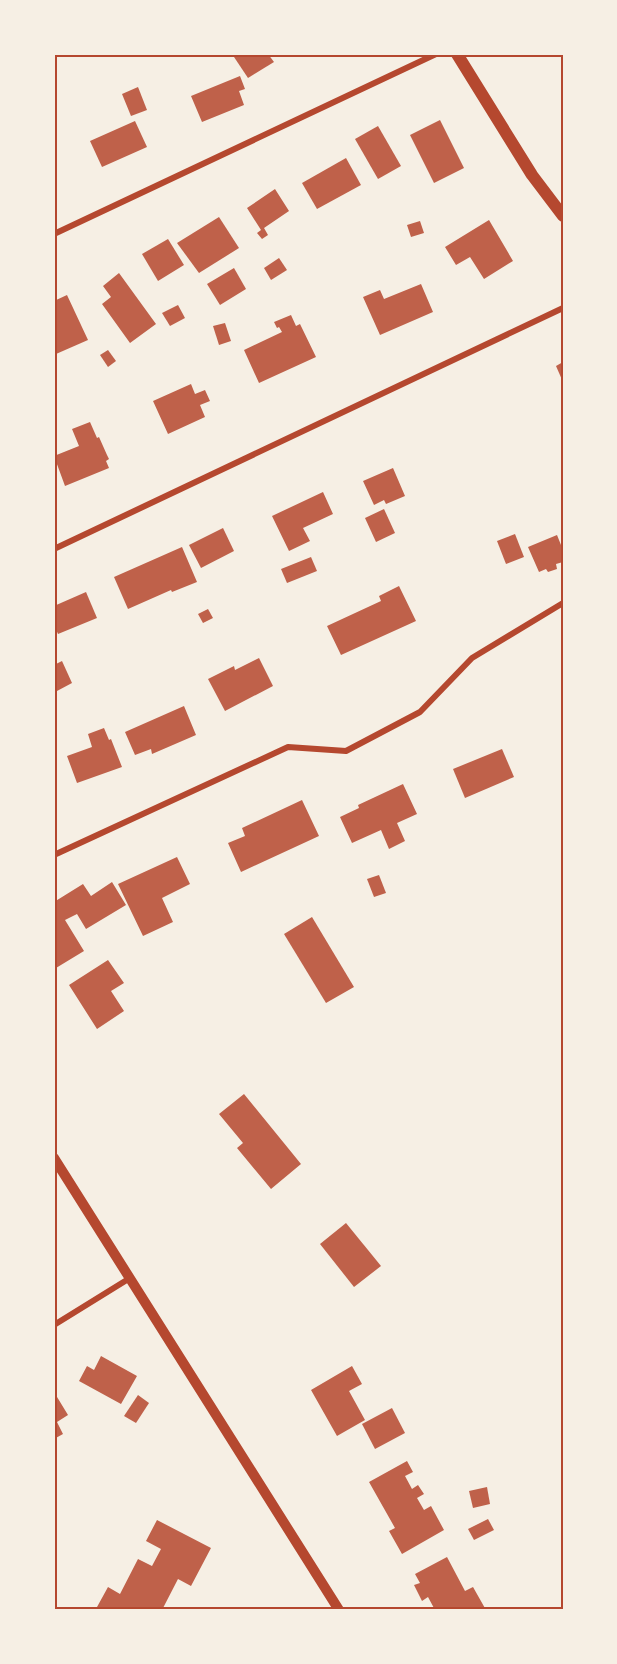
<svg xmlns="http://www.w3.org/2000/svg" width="617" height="1664" viewBox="0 0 617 1664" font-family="'Archivo Narrow',sans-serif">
	<rect width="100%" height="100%" fill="#f6efe4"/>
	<!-- building -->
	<g fill="#bf614a">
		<path d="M232,54H268L274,62L248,78Z"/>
		<path d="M240,76L245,89L239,91L244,105L202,122L191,96Z"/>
		<path d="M138,87L147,110L131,116L122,94Z"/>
		<path d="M440,120L464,168L434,183L410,135Z"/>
		<path d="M135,121L147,147L102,167L90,141Z"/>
		<path d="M378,126L401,166L378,179L355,139Z"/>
		<path d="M346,158L361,185L317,209L302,183Z"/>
		<path d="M275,189L289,211L264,228L268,235L262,239L257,233L261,230L247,208Z"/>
		<path d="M219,217L239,248L199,273L177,243Z"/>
		<path d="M489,220L513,261L484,279L470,257L456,265L445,247Z"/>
		<path d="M420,221L424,233L411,237L407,225Z"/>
		<path d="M168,239L184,265L158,281L142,254Z"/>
		<path d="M279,258L287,270L271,280L264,268Z"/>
		<path d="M234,268L246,289L220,305L207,284Z"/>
		<path d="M119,273L156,324L130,343L102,304L111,297L103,286Z"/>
		<path d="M421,284L433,312L380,335L363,297L380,290L384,299Z"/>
		<path d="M67,295L88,340L56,354L54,349V301Z"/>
		<path d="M178,305L185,318L170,326L162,313Z"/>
		<path d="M291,315L296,326L300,324L316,357L259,383L244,350L282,332L279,327L277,328L274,322Z"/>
		<path d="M225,323L231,341L219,345L213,326Z"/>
		<path d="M108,350L116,361L108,367L100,355Z"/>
		<path d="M563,362V382L556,366Z"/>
		<path d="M191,384L195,394L205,390L210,401L200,405L205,417L168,434L153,401Z"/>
		<path d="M90,422L97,438L99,437L107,455L109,459L106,461L109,468L65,486L54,456L79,446L72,429Z"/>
		<path d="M393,468L405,496L386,504L384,500L374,505L363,481Z"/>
		<path d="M323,492L333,514L303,528L310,541L289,551L272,516Z"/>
		<path d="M384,509L395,533L376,542L365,518Z"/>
		<path d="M223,528L234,551L201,568L189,545Z"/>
		<path d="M515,534L524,557L506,564L497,541Z"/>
		<path d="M557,535L563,550V562L556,564L557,569L548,572L546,569L539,572L528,547Z"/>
		<path d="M182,547L197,582L172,592L171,590L128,609L114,577Z"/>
		<path d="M311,557L317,571L287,583L281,569Z"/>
		<path d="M399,586L416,621L341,655L327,626L381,601L379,596Z"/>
		<path d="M86,592L97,618L58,634L54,625V606Z"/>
		<path d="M208,609L213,618L203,623L198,614Z"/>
		<path d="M259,658L273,686L225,711L208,679L234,666L235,670Z"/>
		<path d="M62,661L72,683L57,691L54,684V665Z"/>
		<path d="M184,706L196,735L152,754L151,749L135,755L125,732Z"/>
		<path d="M104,728L109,740L111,739L122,767L77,783L67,756L92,747L88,734Z"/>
		<path d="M502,749L514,777L465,798L453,769Z"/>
		<path d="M403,784L417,814L397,823L405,841L389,849L381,830L352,843L340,817L359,808L358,805Z"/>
		<path d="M302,800L319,836L241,872L228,843L245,836L242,828Z"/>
		<path d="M177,857L190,884L162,898L173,922L143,936L118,884Z"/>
		<path d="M379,875L386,893L374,897L367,879Z"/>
		<path d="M112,882L126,905L86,929L77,914L65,920L84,951L56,968L54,965V909L57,907L54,902L83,884L91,896Z"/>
		<path d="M312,917L354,987L326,1003L284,934Z"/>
		<path d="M108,960L124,983L111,991L124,1011L97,1029L69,985Z"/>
		<path d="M244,1094L301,1164L271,1189L237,1148L243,1143L219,1114Z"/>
		<path d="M346,1223L381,1266L354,1287L320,1244Z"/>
		<path d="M101,1356L137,1376L121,1404L79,1381L87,1366L94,1370Z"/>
		<path d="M352,1366L362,1384L349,1391L365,1420L337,1436L311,1390Z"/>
		<path d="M54,1392L68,1415L57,1422L63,1434L54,1439Z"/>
		<path d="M138,1395L149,1403L136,1423L124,1416Z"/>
		<path d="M392,1408L405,1433L375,1449L362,1424Z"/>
		<path d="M407,1461L413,1472L405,1476L412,1489L418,1485L424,1494L417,1498L424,1510L431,1506L444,1530L402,1554L389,1531L395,1528L369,1482Z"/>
		<path d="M487,1487L490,1504L473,1508L469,1491Z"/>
		<path d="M488,1519L494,1530L474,1540L468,1529Z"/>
		<path d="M157,1520L211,1548L191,1586L178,1579L162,1610H103L97,1607L108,1587L120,1594L138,1559L152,1566L161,1549L146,1541Z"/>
		<path d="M447,1557L465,1591L473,1587L486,1610H435L428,1597L422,1601L414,1585L420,1583L415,1574Z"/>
	</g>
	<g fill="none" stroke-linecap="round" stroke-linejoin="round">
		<!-- minor -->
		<g stroke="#b5482f" stroke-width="6">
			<path d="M54,234L436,54"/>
			<path d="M54,549L563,308"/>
			<path d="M54,855L288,747L346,751L420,712L472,658L563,603"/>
			<path d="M54,1325L130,1278"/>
		</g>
		<!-- tertiary -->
		<path stroke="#b5482f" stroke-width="10" d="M54,1158L339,1610"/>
		<!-- secondary -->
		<path stroke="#b5482f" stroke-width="12" d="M457,54L532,175L563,216"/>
	</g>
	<!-- border -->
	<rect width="617" height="1664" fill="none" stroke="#f6efe4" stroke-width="111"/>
	<rect x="56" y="56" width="506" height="1552" fill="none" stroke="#b5482f" stroke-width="2"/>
</svg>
